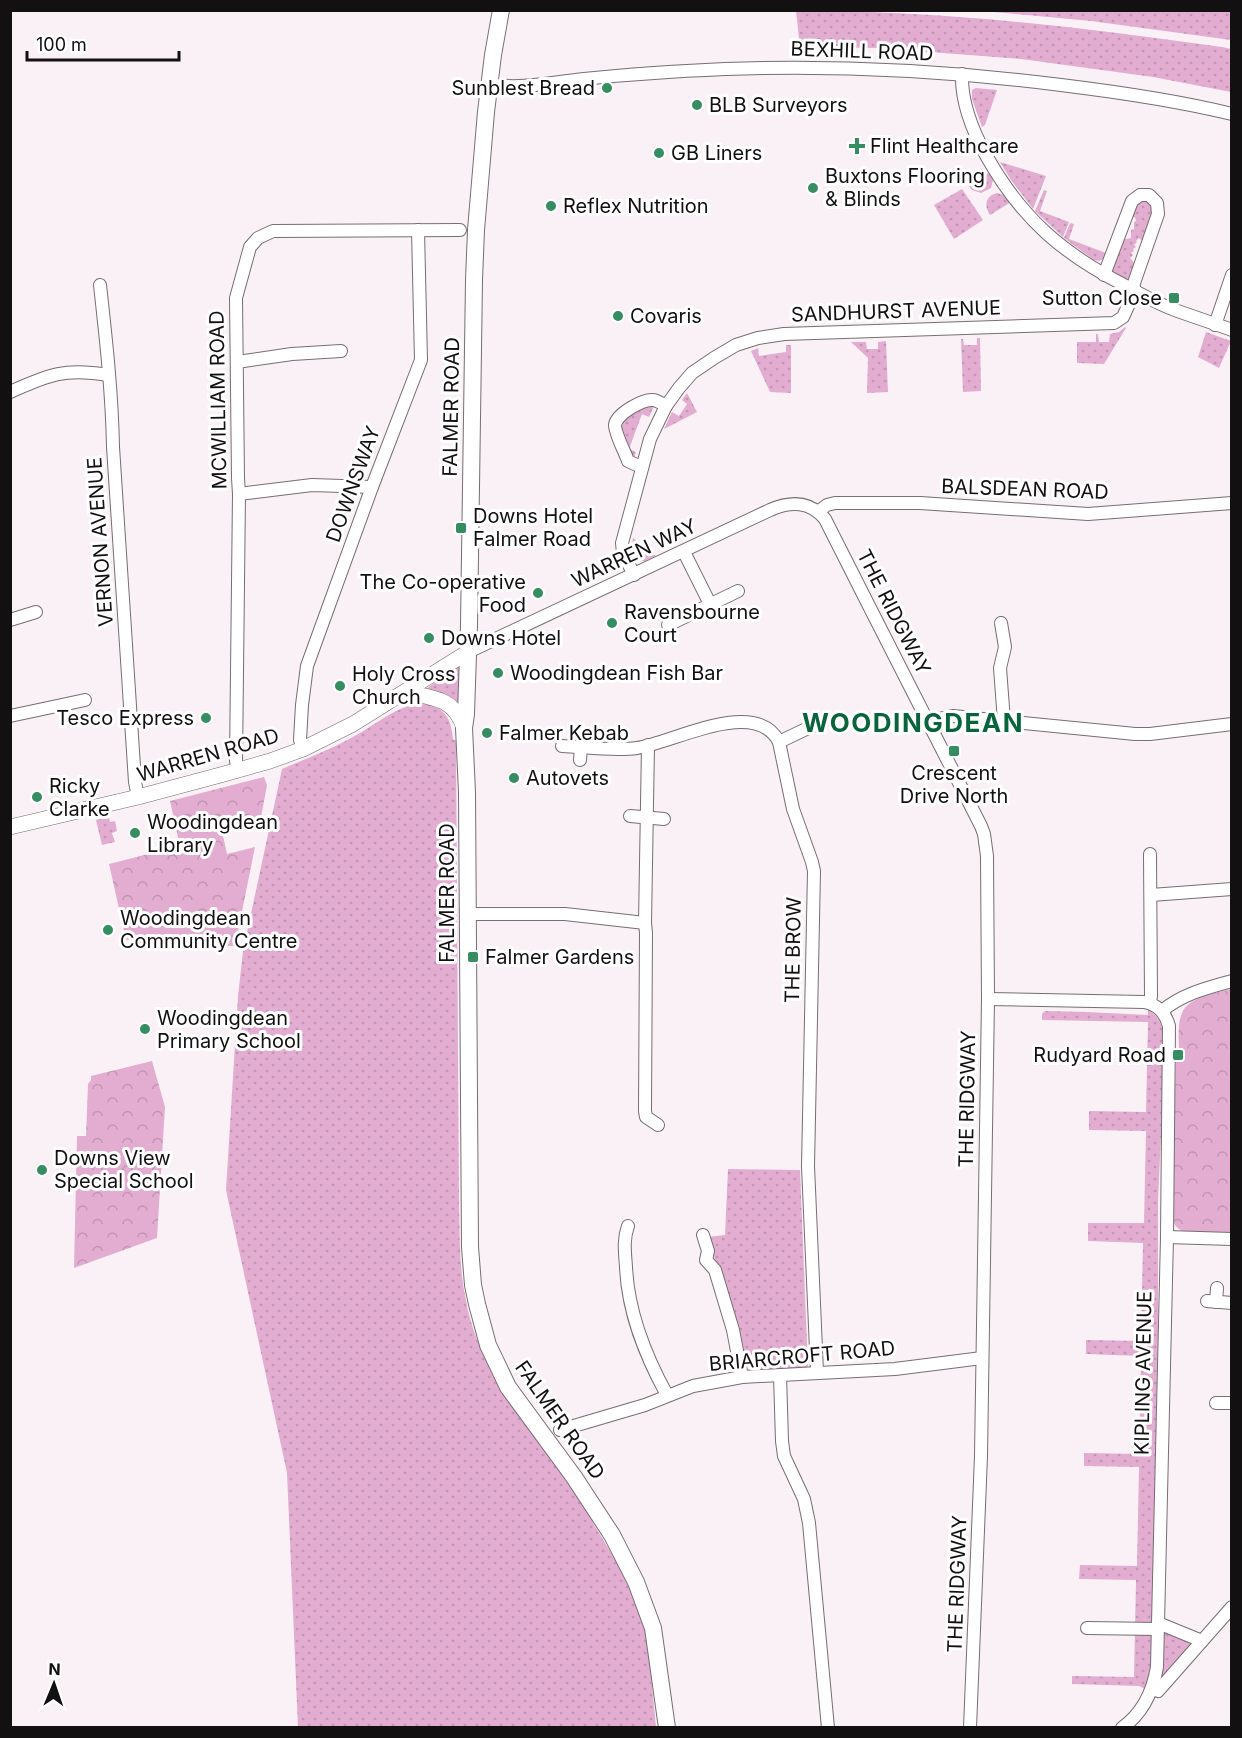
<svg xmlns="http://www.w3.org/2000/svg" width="1242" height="1738" viewBox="0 0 1242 1738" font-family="Inter,sans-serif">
	<defs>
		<pattern id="grass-dots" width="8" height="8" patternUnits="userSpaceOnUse" patternTransform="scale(1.5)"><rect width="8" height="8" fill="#e2add1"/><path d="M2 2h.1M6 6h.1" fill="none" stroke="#c194b2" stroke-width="1.8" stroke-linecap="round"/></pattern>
		<pattern id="park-crowns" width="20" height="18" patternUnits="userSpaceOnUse" patternTransform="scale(1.5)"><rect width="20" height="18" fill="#e2add1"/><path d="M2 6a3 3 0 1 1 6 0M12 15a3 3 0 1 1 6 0" fill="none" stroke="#c194b2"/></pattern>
	</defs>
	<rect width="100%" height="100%" fill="#faf1f7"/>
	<!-- grass -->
	<g fill="url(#grass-dots)">
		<path d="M796,11C939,10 1080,27 1222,47L1231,49V92L1153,77L1021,59L877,48L800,47Z"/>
		<path d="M983,11H1231V40L1091,21Z"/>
		<path d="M976,88L997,90L985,125L982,127L972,99V90Z"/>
		<path d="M1000,162L1046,176L1033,209L1011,180Z"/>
		<path d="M990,172L993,180L991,188L981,193L972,190L968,185Z"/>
		<path d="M962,189L983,220L954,239L934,205Z"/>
		<path d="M1044,190L1047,191L1040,211L1069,222L1063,237L1035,211Z"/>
		<path d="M997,193L1007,196L1011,202L990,215C984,206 985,196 997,193Z"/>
		<path d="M1148,200L1154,210L1143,242L1139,238L1136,241L1137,242L1134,245L1136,247L1133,249L1134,251L1131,253L1133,255L1130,258L1136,265L1130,278C1121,281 1114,277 1111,268L1120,240L1131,238V230L1134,229V222L1136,221L1135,217L1127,219L1134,202Z"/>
		<path d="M1070,223L1074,224L1069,239L1106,253L1103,259L1099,261L1094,260L1064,238Z"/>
		<path d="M1125,327L1126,328L1104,364L1077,363V342H1096V334H1098L1099,342H1109L1110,334L1119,332Z"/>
		<path d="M1206,332L1231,341L1219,368L1198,357Z"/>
		<path d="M977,338H980L981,391L963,392L961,339H963L964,345H977Z"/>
		<path d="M886,341L888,392L867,393L868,358L851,342H866L867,349H878V342Z"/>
		<path d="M786,345H791V393L770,392L751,351L758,348L759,356L786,352Z"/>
		<path d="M687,393L697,412L664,429L672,412L679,416L687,404L682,400Z"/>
		<path d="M648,404H655L649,417L642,414L629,449L636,452L633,462L618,422Z"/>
		<path d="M633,538L656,556L644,561L636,559L631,551Z"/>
		<path d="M460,664L462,706L426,689Z"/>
		<path d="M421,703C444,706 451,717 453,739L456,741L459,1206C460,1235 459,1266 465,1295C470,1329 485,1362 503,1391L588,1510L593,1523L633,1589L646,1625L656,1727H298L287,1473L226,1190L238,996L243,951L282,769C305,759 329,750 351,738C373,727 395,706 421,703Z"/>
		<path d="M109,817L110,822L115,821L117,831L112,833L115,842L102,845L96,820Z"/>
		<path d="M1148,1010C1157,1015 1162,1022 1163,1032L1162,1112L1158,1202V1333L1151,1672L1145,1689L1139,1686L1072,1684V1676L1134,1677L1136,1580L1079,1579L1080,1565L1137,1566L1139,1467L1084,1466V1453L1139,1454L1141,1356L1086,1354V1340L1141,1341L1143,1243L1088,1241V1223H1144L1146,1131L1089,1130V1111L1146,1112L1148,1022L1042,1020V1014L1045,1011L1087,1012L1148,1015Z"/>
		<path d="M728,1169L800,1170L808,1368L761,1371L751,1368L746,1361L708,1237L725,1235Z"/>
		<path d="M1158,1624L1202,1641L1166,1682L1155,1678Z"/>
	</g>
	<!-- park -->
	<g fill="url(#park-crowns)">
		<path d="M264,777L267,785L260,823L222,831L227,854L255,847L235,946H228L218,938L173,949L171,940L138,948L135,938L126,940L109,864L180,846L170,801Z"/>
		<path d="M1231,989V1233L1186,1232C1178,1230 1173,1225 1172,1216L1176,1051H1179C1179,1039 1177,1024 1182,1013C1188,997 1217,993 1231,989Z"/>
		<path d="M152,1061L165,1107L157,1238L74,1268L77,1136H86L88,1084L91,1080V1076Z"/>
	</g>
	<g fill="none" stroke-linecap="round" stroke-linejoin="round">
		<!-- minor casing -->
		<g stroke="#756e72" stroke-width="14">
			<g id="minor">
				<path d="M962,74C961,104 973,132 987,157C1022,219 1063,254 1126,286C1142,295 1158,304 1175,310C1194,317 1213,323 1232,330"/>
				<path d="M489,84C520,90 553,82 584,79C631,74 678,71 725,69C837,65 950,71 1061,85C1118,92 1175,100 1232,114"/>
				<path d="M100,285C106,339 112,393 113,447L135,782L138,797"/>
				<path d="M1215,325L1232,275"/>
				<path d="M237,362L292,354L341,351"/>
				<path d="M10,392C50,374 65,368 108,375"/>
				<path d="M641,467L628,461C625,452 615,434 615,425C616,414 643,399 653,400C657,400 662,404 666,406"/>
				<path d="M239,494L312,485L372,487"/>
				<path d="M819,511L827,505L835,503H920L1088,514L1232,503"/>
				<path d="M684,552L710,604"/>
				<path d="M634,575L623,553L622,543L650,439L666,406L679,388L692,373L714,358L736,345L758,338L784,334L1114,323L1123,317L1133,295L1134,283L1158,214L1157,203L1149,195H1140L1132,201L1104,275"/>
				<path d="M10,620L36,612"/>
				<path d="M1001,623L1005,647L1000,668L1004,721"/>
				<path d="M668,625L738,591"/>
				<path d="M468,652L770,510C791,501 810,501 825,519L867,602L981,826L984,834L987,856L988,999L981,1456L970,1728"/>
				<path d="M10,716L85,700"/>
				<path d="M929,724L943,718L953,716L1135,734H1150L1232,724"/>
				<path d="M779,742L827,719"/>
				<path d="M648,745L645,923L646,933L645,1111L646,1117L658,1125"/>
				<path d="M562,746C586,747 613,751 637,748C673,743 756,696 779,742L793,809L812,862L814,871L808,1166L817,1372"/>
				<path d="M303,749L300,740L302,705L307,666L372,487L421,360L418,230"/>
				<path d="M580,760L581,747"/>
				<path d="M238,770L236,761L239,494L238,478L236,298L250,247L258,238L273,231L460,230"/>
				<path d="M630,816L664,819"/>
				<path d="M1151,895L1232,889"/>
				<path d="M468,914H565L645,923"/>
				<path d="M988,999L1144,1002C1158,1005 1165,1012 1169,1026L1167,1237L1157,1667C1153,1691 1143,1713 1122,1728"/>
				<path d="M1150,1003L1151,996L1150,854"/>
				<path d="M1162,1011C1182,994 1207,988 1232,981"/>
				<path d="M628,1226C623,1240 625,1252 626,1267C628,1313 645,1355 667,1395"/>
				<path d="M703,1235L708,1251L706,1260L715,1270L733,1330L742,1377"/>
				<path d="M1167,1237L1232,1239"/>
				<path d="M1207,1301L1232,1303"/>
				<path d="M1216,1302L1217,1288"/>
				<path d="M780,1375L782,1441L784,1456L804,1499L809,1523L828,1728"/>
				<path d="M1216,1403H1232"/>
				<path d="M560,1430L645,1405L693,1386L742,1377L895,1369L982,1358"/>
				<path d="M1158,1624L1163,1625L1202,1641"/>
				<path d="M1087,1628L1158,1629"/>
				<path d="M1152,1688L1158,1691L1232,1607"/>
			</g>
		</g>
		<!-- tertiary casing -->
		<g stroke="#756e72" stroke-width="16">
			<g id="tertiary">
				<path d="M405,692C432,698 454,697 464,728"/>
				<path d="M10,827L138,797L224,774L270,761L303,749L353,724L468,652"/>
			</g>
		</g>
		<!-- secondary casing -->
		<g stroke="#756e72" stroke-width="18">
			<path id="secondary" d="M501,10L493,55L486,112L476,230L474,280L469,625L466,714L464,728L467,792L470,1247L473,1285L477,1304L488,1345L508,1387L574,1477L612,1535L636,1582L653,1628L667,1728"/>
		</g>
		<!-- minor -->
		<use href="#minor" stroke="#fff" stroke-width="12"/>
		<!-- tertiary -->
		<use href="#tertiary" stroke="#fff" stroke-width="15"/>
		<!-- secondary -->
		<use href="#secondary" stroke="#fff" stroke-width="16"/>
	</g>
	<!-- markers -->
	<g fill="#358d61" stroke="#fff" stroke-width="2">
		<circle cx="607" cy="88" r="6"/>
		<circle cx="697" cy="105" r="6"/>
		<path d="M854 137h6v6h6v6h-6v6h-6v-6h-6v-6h6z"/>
		<circle cx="659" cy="153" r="6"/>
		<circle cx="813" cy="188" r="6"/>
		<circle cx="551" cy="206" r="6"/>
		<rect x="1168" y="292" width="12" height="12" rx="3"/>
		<circle cx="618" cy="316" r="6"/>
		<rect x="455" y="522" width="12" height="12" rx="3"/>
		<circle cx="538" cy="593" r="6"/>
		<circle cx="612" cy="623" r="6"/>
		<circle cx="429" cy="638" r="6"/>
		<circle cx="498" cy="673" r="6"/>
		<circle cx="340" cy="686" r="6"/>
		<circle cx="206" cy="718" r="6"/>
		<circle cx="487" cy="733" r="6"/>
		<rect x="948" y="745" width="12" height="12" rx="3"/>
		<circle cx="514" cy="778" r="6"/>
		<circle cx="37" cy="797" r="6"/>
		<circle cx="135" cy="833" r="6"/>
		<circle cx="108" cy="930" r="6"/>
		<rect x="467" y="951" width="12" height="12" rx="3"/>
		<circle cx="145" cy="1029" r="6"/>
		<rect x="1172" y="1049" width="12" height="12" rx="3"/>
		<circle cx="42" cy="1170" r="6"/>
	</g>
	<g text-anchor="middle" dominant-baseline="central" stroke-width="6" stroke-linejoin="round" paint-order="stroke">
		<!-- street labels -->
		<g font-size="20" fill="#131012" stroke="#fff">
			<text transform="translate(862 51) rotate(2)">BEXHILL ROAD</text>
			<text transform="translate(896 311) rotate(-2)">SANDHURST AVENUE</text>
			<text transform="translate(218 400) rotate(-91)">MCWILLIAM ROAD</text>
			<text transform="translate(451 407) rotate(-89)">FALMER ROAD</text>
			<text transform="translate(353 484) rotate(-70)">DOWNSWAY</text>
			<text transform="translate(1025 489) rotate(2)">BALSDEAN ROAD</text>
			<text transform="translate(100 542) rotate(-94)">VERNON AVENUE</text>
			<text transform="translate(634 553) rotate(-25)">WARREN WAY</text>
			<text transform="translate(894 612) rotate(63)">THE RIDGWAY</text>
			<text transform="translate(208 755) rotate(-16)">WARREN ROAD</text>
			<text transform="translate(447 893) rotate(-90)">FALMER ROAD</text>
			<text transform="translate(793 950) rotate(-89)">THE BROW</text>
			<text transform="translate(967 1099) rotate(-89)">THE RIDGWAY</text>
			<text transform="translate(802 1356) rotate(-5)">BRIARCROFT ROAD</text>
			<text transform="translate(1143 1373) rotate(-89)">KIPLING AVENUE</text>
			<text transform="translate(560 1420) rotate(55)">FALMER ROAD</text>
			<text transform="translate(957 1584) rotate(-88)">THE RIDGWAY</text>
		</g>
		<!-- poi labels -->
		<g font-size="20" fill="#131012" stroke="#fff" text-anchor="start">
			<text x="595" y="88" text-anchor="end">Sunblest Bread</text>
			<text x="709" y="105">BLB Surveyors</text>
			<text x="870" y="146">Flint Healthcare</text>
			<text x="671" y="153">GB Liners</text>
			<text x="825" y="176">Buxtons Flooring<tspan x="825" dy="23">&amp; Blinds</tspan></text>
			<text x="563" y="206">Reflex Nutrition</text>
			<text x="1162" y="298" text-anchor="end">Sutton Close</text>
			<text x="630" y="316">Covaris</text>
			<text x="473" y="516">Downs Hotel<tspan x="473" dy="23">Falmer Road</tspan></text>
			<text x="526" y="582" text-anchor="end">The Co-operative<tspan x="526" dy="23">Food</tspan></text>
			<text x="624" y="612">Ravensbourne<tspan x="624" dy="23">Court</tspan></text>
			<text x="441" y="638">Downs Hotel</text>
			<text x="510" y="673">Woodingdean Fish Bar</text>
			<text x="352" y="674">Holy Cross<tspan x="352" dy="23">Church</tspan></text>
			<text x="194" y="718" text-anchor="end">Tesco Express</text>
			<text x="499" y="733">Falmer Kebab</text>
			<text x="954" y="773" text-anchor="middle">Crescent<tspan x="954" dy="23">Drive North</tspan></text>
			<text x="526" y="778">Autovets</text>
			<text x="49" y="786">Ricky<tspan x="49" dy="23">Clarke</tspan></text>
			<text x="147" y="822">Woodingdean<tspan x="147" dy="23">Library</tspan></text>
			<text x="120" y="918">Woodingdean<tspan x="120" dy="23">Community Centre</tspan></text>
			<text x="485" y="957">Falmer Gardens</text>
			<text x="157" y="1018">Woodingdean<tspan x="157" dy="23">Primary School</tspan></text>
			<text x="1166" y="1055" text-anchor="end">Rudyard Road</text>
			<text x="54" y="1158">Downs View<tspan x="54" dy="23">Special School</tspan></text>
		</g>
		<!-- district labels -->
		<g font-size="26" font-weight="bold" letter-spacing="1.5" fill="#09643e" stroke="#fff">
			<text x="913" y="722">WOODINGDEAN</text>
		</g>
	</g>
	<!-- border -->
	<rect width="1242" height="1738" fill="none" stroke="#131012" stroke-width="24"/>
	<!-- north arrow -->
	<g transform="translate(54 1684) rotate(2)" stroke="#ffffff" stroke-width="4.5" paint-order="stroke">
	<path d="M0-4.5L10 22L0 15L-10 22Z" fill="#131012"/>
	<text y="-9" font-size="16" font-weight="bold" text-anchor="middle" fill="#131012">N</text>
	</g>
	<!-- scale -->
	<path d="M27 51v9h152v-9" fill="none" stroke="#131012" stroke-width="3"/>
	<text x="36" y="51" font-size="18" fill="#131012" stroke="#ffffff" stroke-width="4.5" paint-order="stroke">100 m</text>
</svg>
